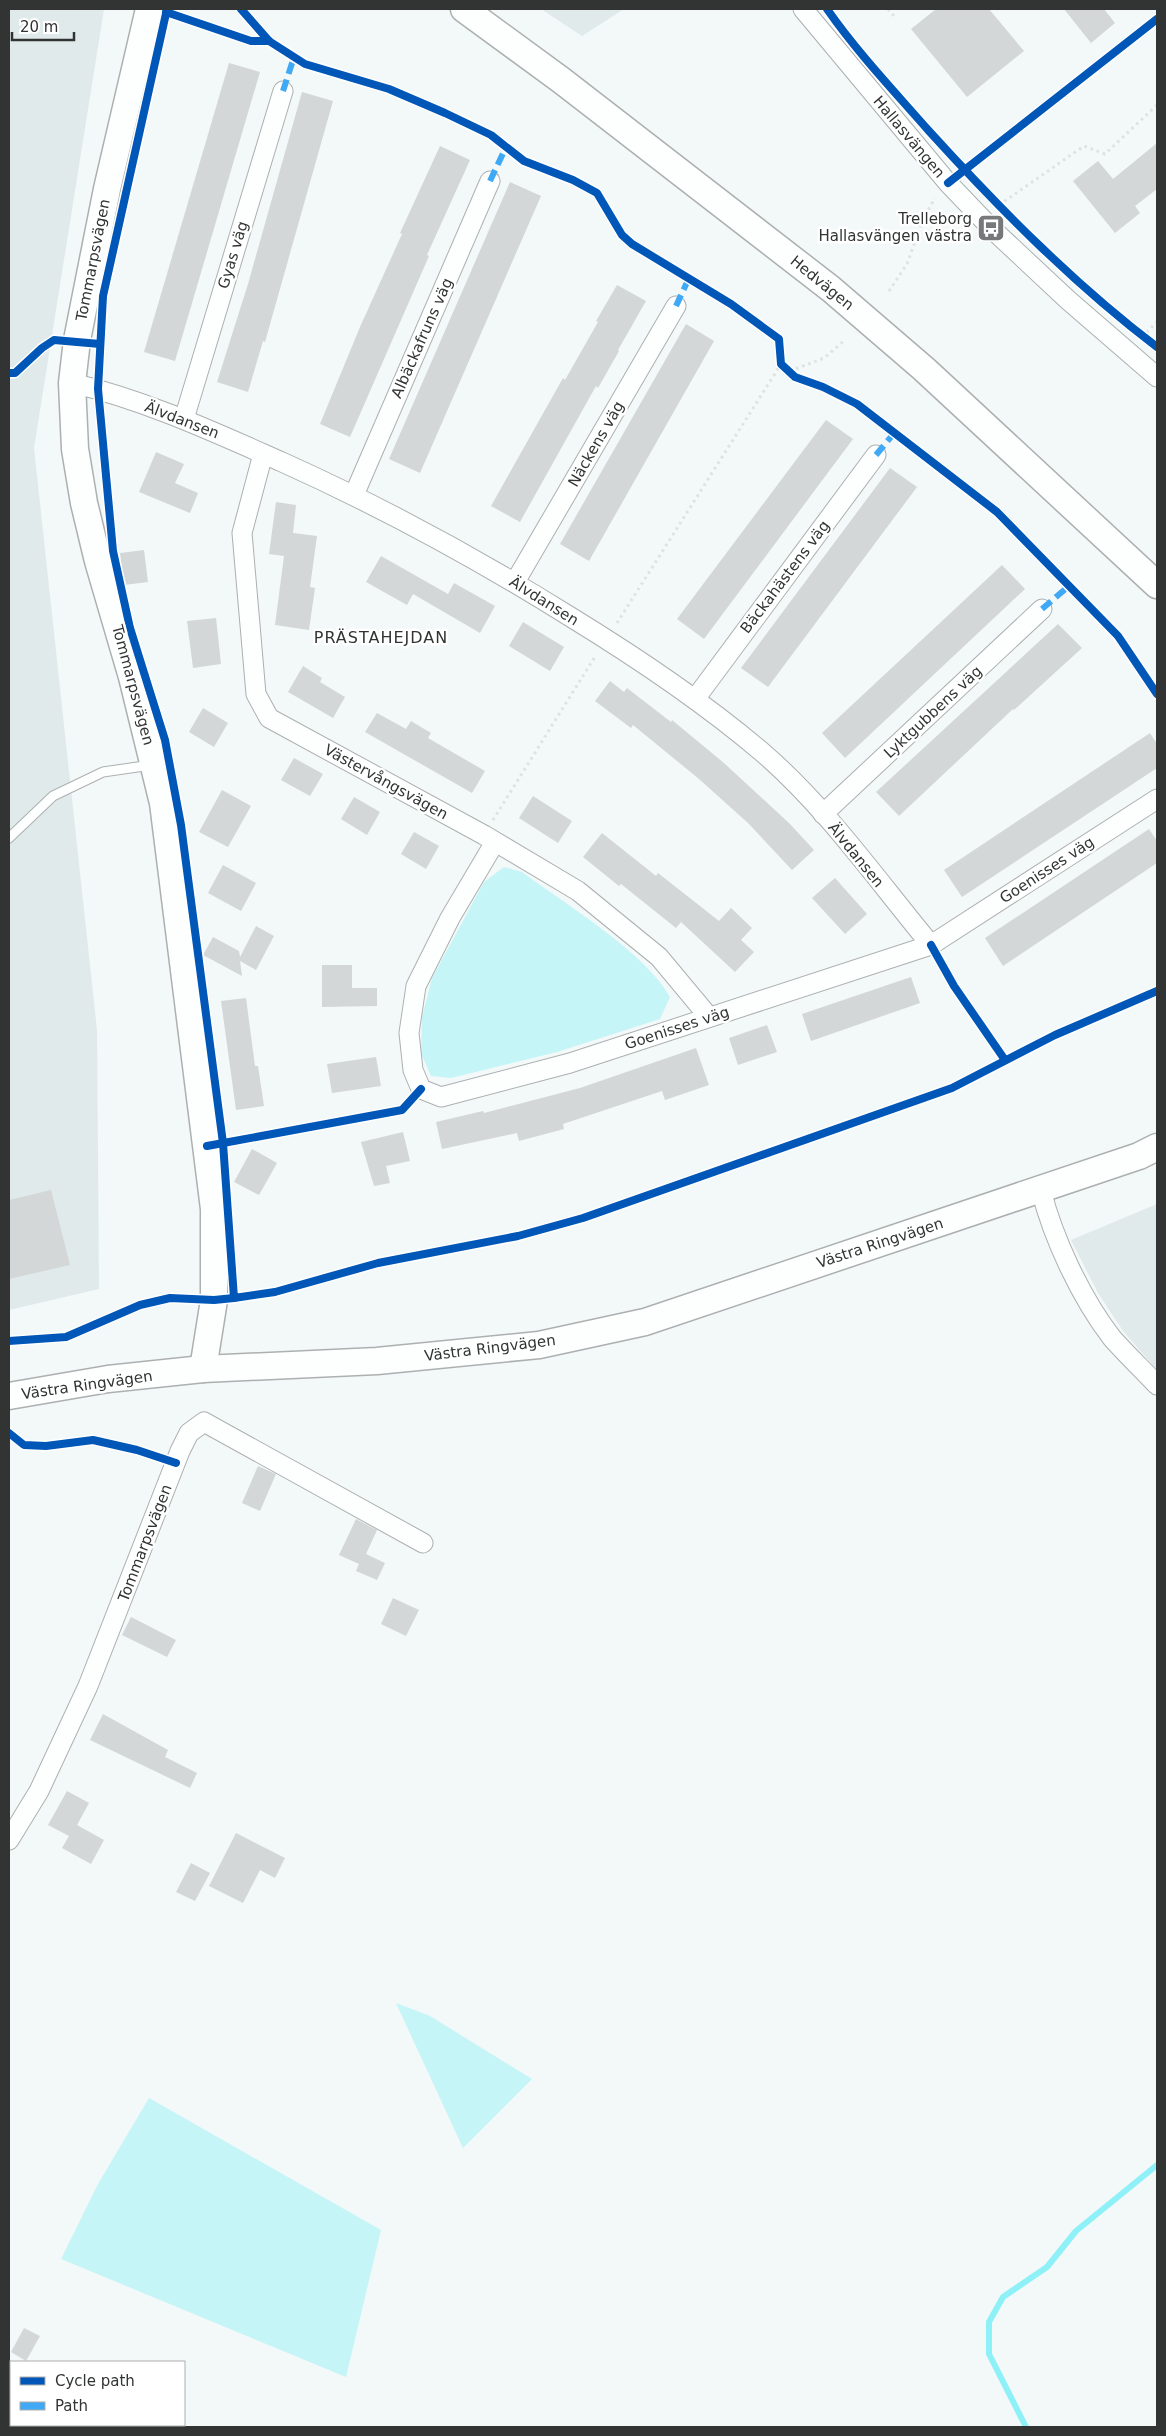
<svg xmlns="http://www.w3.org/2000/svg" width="1166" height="2436" viewBox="0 0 1166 2436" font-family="'DejaVu Sans',sans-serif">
	<rect width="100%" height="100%" fill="#f3f8f8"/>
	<!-- built -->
	<g fill="#e0eaea">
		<path d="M9,9H104L34,448L97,1030L99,1289L9,1310Z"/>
		<path d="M541,9H624L582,36Z"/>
		<path d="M1157,1204V1370L1123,1331L1098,1293L1071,1240Z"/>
	</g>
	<!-- green -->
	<g fill="#c5f5f7">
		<path d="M504,867L522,872C565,904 645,952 670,997L660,1019L557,1052L451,1078L431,1076L421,1053L422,1017L432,978L484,882Z"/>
		<path d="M396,2003L430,2016L532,2079L463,2148Z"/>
		<path d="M149,2098L381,2230L346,2377L61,2259L98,2184Z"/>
	</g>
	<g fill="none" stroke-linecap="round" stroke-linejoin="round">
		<!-- stream -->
		<path stroke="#8ef1f7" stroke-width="6" d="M1026,2427L989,2354V2322L1003,2297L1047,2267L1076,2231L1157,2165"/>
	</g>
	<!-- building -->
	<g fill="#d3d7d7">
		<path d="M936,9H989L1024,51L967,97L911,29Z"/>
		<path d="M1064,9H1104L1115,23L1091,43Z"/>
		<path d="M229,63L260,72L175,361L144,352Z"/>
		<path d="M302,92L333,101L265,342L263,341L248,392L217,382L248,284Z"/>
		<path d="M1157,143V189L1135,206L1140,213L1115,233L1073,181L1098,161L1113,179Z"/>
		<path d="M440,146L470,160L427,255L429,256L350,437L320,424L360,327L402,234L400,233Z"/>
		<path d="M510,182L541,196L420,473L389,459Z"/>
		<path d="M617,285L646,301L618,350L619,351L598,388L596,386L520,522L491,506L563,378L565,380L598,322L596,321Z"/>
		<path d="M686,324L714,341L589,561L560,544Z"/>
		<path d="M826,420L853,439L704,639L677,619Z"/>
		<path d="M156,452L184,464L175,483L198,493L190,513L139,492Z"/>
		<path d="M890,468L917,487L768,687L741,668Z"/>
		<path d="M276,502L296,505L293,533L317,536L310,587L315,588L309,630L275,625L284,556L269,554Z"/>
		<path d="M144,550L148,582L124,585L120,553Z"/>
		<path d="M381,556L448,594L454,583L495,606L480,633L413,594L407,605L366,582Z"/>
		<path d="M1002,565L1025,589L845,758L822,733Z"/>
		<path d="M216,618L221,664L193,668L187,621Z"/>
		<path d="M523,622L564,647L550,671L509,646Z"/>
		<path d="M1058,624L1082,648L1014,710L1013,709L899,816L876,792Z"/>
		<path d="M303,666L322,678L320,682L345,697L333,718L288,692Z"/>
		<path d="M610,681L624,692L627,688L671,722L672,720L724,763L790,824L814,850L792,870L748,823L699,779L633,725L631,728L595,701Z"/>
		<path d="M203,708L228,723L214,747L189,732Z"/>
		<path d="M377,713L406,729L411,721L431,733L428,738L485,771L472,793L365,732Z"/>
		<path d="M1150,733L1157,744V768L962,897L944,870Z"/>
		<path d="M294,758L323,774L310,796L281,780Z"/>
		<path d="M222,790L251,806L228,847L199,832Z"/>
		<path d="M533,796L572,821L558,843L519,818Z"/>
		<path d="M354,797L380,812L367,835L341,819Z"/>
		<path d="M1149,829L1157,841V863L1003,966L985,938Z"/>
		<path d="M414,832L439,846L426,869L401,854Z"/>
		<path d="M602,833L656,876L658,873L719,921L731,908L752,928L741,940L754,952L735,972L681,922L676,928L621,884L619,886L583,857Z"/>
		<path d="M223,865L256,883L241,911L208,893Z"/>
		<path d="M835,878L867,914L845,934L812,898Z"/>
		<path d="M256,926L274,936L256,970L240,961L242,976L203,955L213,937L239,951L240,957Z"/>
		<path d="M322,965H352V988H377V1006L322,1007Z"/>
		<path d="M911,977L920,1003L811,1041L802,1014Z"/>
		<path d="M246,998L255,1066H258L264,1106L236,1110L221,1001Z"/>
		<path d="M767,1025L777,1052L738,1065L729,1038Z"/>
		<path d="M696,1048L709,1085L665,1100L662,1091L563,1124L564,1129L519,1141L517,1133L442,1149L436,1122L483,1111L484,1113L580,1088Z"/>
		<path d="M376,1057L381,1086L332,1093L327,1064Z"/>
		<path d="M403,1132L410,1161L386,1166L390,1183L374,1186L361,1142Z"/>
		<path d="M252,1149L277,1163L259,1195L234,1182Z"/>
		<path d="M51,1190L70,1265L9,1279V1200Z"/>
		<path d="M258,1466L276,1474L260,1511L242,1503Z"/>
		<path d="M356,1519L377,1530L366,1554L385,1563L377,1580L356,1571L359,1564L339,1555Z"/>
		<path d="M393,1598L419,1610L406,1636L381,1624Z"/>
		<path d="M131,1617L176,1640L167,1657L122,1635Z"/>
		<path d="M103,1714L168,1750L165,1757L197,1773L190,1788L90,1740Z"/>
		<path d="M67,1791L89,1803L77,1825L104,1840L91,1864L62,1848L69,1836L48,1825Z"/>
		<path d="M236,1833L285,1858L275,1878L260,1870L243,1903L209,1886Z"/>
		<path d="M191,1863L210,1873L195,1901L176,1892Z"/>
		<path d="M24,2328L40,2336L26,2361L11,2352Z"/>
	</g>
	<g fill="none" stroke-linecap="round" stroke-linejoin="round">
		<!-- lane casing -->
		<g stroke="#adb0b0" stroke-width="11">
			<path id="lane" d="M9,838L53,796L103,772L151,765"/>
		</g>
		<!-- street casing -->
		<g stroke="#adb0b0" stroke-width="21">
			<g id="street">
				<path d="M803,9L948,183L991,228L1068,300L1157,377"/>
				<path d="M72,383C145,400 214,432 282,462C382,507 476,558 569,616C636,657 702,701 762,752C826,807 877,880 931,945"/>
				<path d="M184,419L283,91"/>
				<path d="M263,454L242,533L256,694L269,718L484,835L578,891L659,957L709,1017"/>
				<path d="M354,495L490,181"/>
				<path d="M515,582L676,306"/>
				<path d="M695,699L876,455"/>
				<path d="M823,814L1042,609"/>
				<path d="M495,842L450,918L416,986L409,1033L413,1070L421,1089L441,1097L570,1063L931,945L1157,799"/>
				<path d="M1041,1190C1053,1238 1081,1298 1112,1338C1126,1354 1143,1370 1157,1385"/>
				<path d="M9,1840L39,1791L88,1686L180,1451L189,1433L204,1422L423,1543"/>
			</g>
		</g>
		<!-- secondary casing -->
		<g stroke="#adb0b0" stroke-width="29">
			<g id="secondary">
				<path d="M149,9L107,189L77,340L72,383L75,449L84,503L98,561L132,677L163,803L214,1209V1300L203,1369"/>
				<path d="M464,9L561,80L831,289L924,369L1157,585"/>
				<path d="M9,1396L108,1379L203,1369L377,1361L539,1345L645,1322L1139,1156L1157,1147"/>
			</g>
		</g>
		<!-- path -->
		<g stroke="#e0e1e1" stroke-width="3" stroke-dasharray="2.5 4" stroke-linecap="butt">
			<path d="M888,9L894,16"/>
			<path d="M1157,19V20"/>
			<path d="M999,205L1084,146L1105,154L1157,105"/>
			<path d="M889,291L907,264L923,219L935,198"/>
			<path d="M1142,337L1157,322"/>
			<path d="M790,371L824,358L844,341"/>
			<path d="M617,623L781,364"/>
			<path d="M493,820L596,655"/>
		</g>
		<!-- lane -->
		<use href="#lane" stroke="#fdfefe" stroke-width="9"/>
		<!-- street -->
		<use href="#street" stroke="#fdfefe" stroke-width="19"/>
		<!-- secondary -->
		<use href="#secondary" stroke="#fdfefe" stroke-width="26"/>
		<!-- quiet -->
		<g stroke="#3fa9f5" stroke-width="6" stroke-dasharray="12 6" stroke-linecap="butt">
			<path d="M283,91L294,57"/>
			<path d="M490,181L506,147"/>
			<path d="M676,306L689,278"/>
			<path d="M876,455L895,432"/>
			<path d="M1042,609L1069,586"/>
		</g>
		<!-- cycleway casing -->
		<g stroke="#fff" stroke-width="11">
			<g id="cycleway">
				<path d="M167,9L103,296L98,389L113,551L130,628L165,740L181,825L223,1143L234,1298L275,1292L378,1263L518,1236L583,1218L952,1088L1055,1035L1157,991"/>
				<path d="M241,9L269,41L305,64L389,89L445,113L491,135L524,161L573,180L597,193L622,235L632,244L731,304L779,339L781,364L795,377L823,387L857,404L997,512L1118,636L1157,694"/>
				<path d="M827,9C857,52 894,91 929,131C999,208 1074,284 1157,347"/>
				<path d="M166,12L251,41H269"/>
				<path d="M948,183L1157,19"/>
				<path d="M9,373H15L42,348L54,340L100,344"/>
				<path d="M931,945L954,986L1005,1060"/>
				<path d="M207,1146L402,1110L421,1089"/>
				<path d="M9,1341L66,1337L140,1305L170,1298L214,1300L234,1298"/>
				<path d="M9,1433L24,1445L46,1446L93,1440L137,1450L176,1463"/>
			</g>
		</g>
		<!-- cycleway -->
		<use href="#cycleway" stroke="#0057b8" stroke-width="8"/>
	</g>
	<!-- icons -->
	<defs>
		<g id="bus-square" transform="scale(1.4375)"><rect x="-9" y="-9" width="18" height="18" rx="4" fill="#767979" stroke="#fff"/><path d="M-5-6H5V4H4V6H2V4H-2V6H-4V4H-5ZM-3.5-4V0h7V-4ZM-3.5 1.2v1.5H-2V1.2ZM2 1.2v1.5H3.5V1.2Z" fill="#fff"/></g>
	</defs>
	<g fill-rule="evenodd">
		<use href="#bus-square" x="991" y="228"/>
	</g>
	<g text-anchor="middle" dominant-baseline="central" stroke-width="5" stroke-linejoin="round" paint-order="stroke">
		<!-- street labels -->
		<g font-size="15" fill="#323434" stroke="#fff">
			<text transform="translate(909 137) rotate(50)">Hallasvängen</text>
			<text transform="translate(233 255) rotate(-73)">Gyas väg</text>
			<text transform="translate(93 260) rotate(-79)">Tommarpsvägen</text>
			<text transform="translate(822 283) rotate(39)">Hedvägen</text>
			<text transform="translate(422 338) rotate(-66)">Albäckafruns väg</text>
			<text transform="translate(182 420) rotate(21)">Älvdansen</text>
			<text transform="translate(596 444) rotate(-60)">Näckens väg</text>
			<text transform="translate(785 577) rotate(-53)">Bäckahästens väg</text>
			<text transform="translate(544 601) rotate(32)">Älvdansen</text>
			<text transform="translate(133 685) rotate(75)">Tommarpsvägen</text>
			<text transform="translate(933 712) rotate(-43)">Lyktgubbens väg</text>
			<text transform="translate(386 782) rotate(29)">Västervångsvägen</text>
			<text transform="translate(856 855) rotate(51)">Älvdansen</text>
			<text transform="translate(1047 870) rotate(-33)">Goenisses väg</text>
			<text transform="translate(677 1028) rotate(-18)">Goenisses väg</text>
			<text transform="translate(880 1243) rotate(-18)">Västra Ringvägen</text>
			<text transform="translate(490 1348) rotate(-7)">Västra Ringvägen</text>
			<text transform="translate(87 1385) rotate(-8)">Västra Ringvägen</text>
			<text transform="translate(145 1543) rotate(-69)">Tommarpsvägen</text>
		</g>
		<!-- poi labels -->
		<g font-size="15" fill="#323434" stroke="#fff" text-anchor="end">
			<text x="972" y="219">Trelleborg<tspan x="972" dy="17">Hallasvängen västra</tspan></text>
		</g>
		<!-- neighbourhood labels -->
		<g font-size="16" letter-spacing="1" fill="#323434" stroke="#fff">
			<text x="381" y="637">PRÄSTAHEJDAN</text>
		</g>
	</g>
	<!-- border -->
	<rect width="1166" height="2436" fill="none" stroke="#323434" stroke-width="20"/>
	<!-- legend -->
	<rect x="10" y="2361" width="175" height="65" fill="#ffffff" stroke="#adaeae"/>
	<rect x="20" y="2377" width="25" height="8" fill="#0057b8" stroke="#adaeae"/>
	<text x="55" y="2386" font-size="15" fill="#323434">Cycle path</text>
	<rect x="20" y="2402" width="25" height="8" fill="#3fa9f5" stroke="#adaeae"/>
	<text x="55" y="2411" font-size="15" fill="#323434">Path</text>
	<!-- scale -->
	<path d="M12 32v8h62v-8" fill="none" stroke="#323434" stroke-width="2.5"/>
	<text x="20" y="32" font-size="15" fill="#323434" stroke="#ffffff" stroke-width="4" paint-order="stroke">20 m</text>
</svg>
